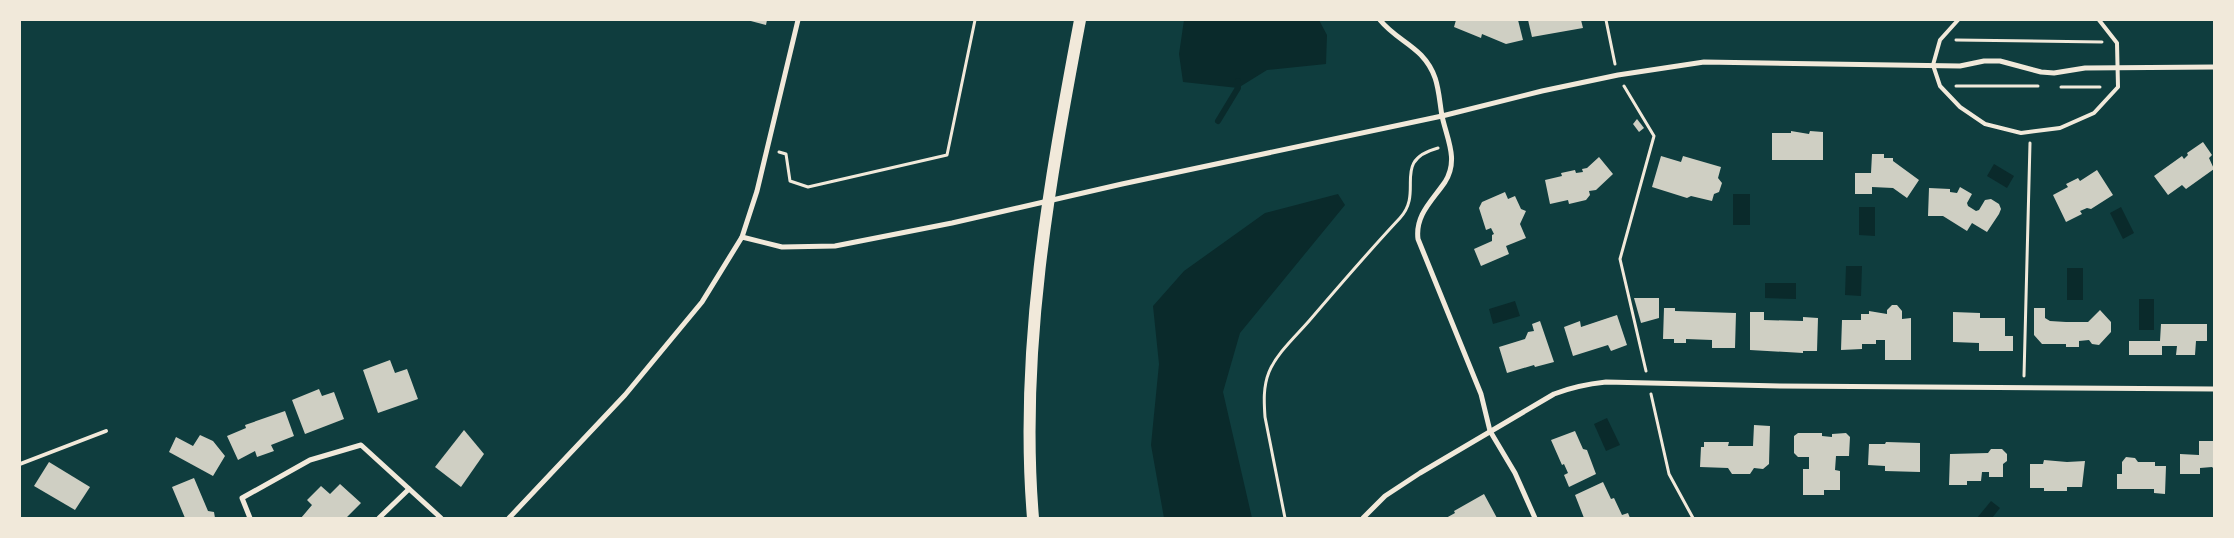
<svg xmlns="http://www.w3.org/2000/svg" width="2234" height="538" viewBox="0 0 2234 538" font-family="Georgia,serif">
	<rect width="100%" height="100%" fill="#0f3d3e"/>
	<!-- water -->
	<g fill="#0a2a2b">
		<path d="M1184,20H1319L1327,35L1326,64L1267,70L1238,88L1183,82L1179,54Z"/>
		<path d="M1994,164L2014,176L2007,188L1987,176Z"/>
		<path d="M1338,194L1345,205L1240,333L1223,392L1252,518H1164L1151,445L1159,364L1153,306L1184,271L1265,213Z"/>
		<rect x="1733" y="194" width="17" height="31"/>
		<path d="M1859,207H1875V236L1859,235Z"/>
		<path d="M2121,207L2134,233L2123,239L2110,213Z"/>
		<path d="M1846,266H1862L1861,296L1845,295Z"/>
		<rect x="2067" y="268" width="16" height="32"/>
		<path d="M1765,283H1796V299L1765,298Z"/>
		<rect x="2139" y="299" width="15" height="31"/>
		<path d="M1515,301L1520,316L1493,324L1489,309Z"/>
		<path d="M1607,418L1620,445L1606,451L1594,424Z"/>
		<path d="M1991,501L2000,508L1992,518H1977Z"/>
	</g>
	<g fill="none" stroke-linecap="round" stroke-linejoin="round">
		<!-- stream -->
		<path stroke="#0a2a2b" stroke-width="6" d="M1218,121L1238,88V81"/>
	</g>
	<!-- building -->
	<g fill="#cfcfc3">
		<path d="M747,20H767L766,25Z"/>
		<path d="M1456,20H1518L1523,40L1506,44L1482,34L1481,38L1454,27Z"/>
		<path d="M1528,20H1581L1583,28L1532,37Z"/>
		<path d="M1637,119L1644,128L1639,132L1633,124Z"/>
		<path d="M1791,131L1809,134L1810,131L1823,132V160H1772V133H1791Z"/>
		<path d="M2203,142L2212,155L2209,158L2214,169L2186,189L2182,185L2168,195L2154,176L2182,156L2184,159L2188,155L2187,153Z"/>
		<path d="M1872,154H1884V158H1893V161L1919,180L1907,198L1893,188L1872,187V194H1855V173H1871Z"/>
		<path d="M1661,156L1681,162L1683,156L1721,167L1718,178L1722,183L1719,192L1714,194L1712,201L1691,196L1687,198L1652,187Z"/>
		<path d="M1599,157L1613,174L1596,190L1589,191L1590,195L1586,200L1569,204L1568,200L1550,204L1545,180L1562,176L1561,173L1575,170L1576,173L1583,172L1582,169L1587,168Z"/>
		<path d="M2097,170L2113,195L2091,209L2087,208L2080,211L2082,214L2066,222L2053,195L2068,187L2066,184L2078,178L2080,181Z"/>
		<path d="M1960,187L1972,194L1967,203L1968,206L1976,211L1979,210L1985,200L1991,199L1999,204L2001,209L1999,214L1987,232L1972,223L1967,231L1943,216H1928L1929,188L1950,189V192L1957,193Z"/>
		<path d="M1505,192L1508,199L1515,196L1521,209L1526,211L1520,224L1526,238L1506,246L1509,254L1481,266L1474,249L1492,241V235L1494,234L1491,228L1486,230L1479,208L1482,202Z"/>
		<path d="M1634,298H1659V318L1641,323Z"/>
		<path d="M1892,305H1897L1902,311V319L1911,318V360H1885V340H1876V344H1862V349L1841,350L1842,320H1861V314H1869V311L1887,314V310Z"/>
		<path d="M1664,308H1675V311L1736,313L1735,348H1712V340L1686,339V343H1674V339H1663Z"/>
		<path d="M2034,308H2045V318L2050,321L2066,322H2088L2100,310L2111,322V332L2099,345L2092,344L2089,340L2079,341V347H2066V344H2042L2034,335Z"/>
		<path d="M1750,312H1764V320L1803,321V317L1818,318L1817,351H1803V353L1750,350Z"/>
		<path d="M1953,312L1980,313V318H2005V336H2013V351H1979V343L1953,342Z"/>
		<path d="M1617,315L1627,345L1611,351L1608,345L1573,356L1564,327L1580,321L1581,327Z"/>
		<path d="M1540,321L1554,362L1535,367L1534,365L1507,373L1499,347L1525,339L1528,332L1534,331L1532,324Z"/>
		<path d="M2161,324H2207V341H2196L2195,355H2176L2177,346H2162V355H2129V341H2160Z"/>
		<path d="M390,360L395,373L407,369L418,399L378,413L363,370Z"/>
		<path d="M319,389L322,396L334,392L344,419L305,434L292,400Z"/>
		<path d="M285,411L294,436L271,445L274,451L257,457L255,451L238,460L227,436L246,428L245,425Z"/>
		<path d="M1754,425L1770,426L1769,464L1763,469L1754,468L1750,474H1732L1728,468L1700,467L1701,447H1704V442H1729L1728,446H1753Z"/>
		<path d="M464,430L484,454L461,487L435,467Z"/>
		<path d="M1575,431L1583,449L1587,450L1596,474L1569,487L1564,475L1568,473L1564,464L1562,465L1551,440Z"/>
		<path d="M1798,433H1822V436L1832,437V434L1846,433L1850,437L1849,456H1836L1835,470L1840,471V490H1824V495H1803V469H1809V457H1798L1794,453V436Z"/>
		<path d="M200,435L213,441L225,456L213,476L169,452L176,437L193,446Z"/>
		<path d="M2199,441H2213L2214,469L2212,467L2200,468V474H2180V454L2199,455Z"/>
		<path d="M1886,442L1920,443V472L1885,471V466L1868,465L1869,444H1885Z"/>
		<path d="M1991,449H2002L2007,454V461L2003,464V477H1989V472H1982L1981,481H1967V485H1949L1950,454L1988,453Z"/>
		<path d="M2126,457L2135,458L2138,462H2155V466H2166L2165,494L2154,493V489H2117V474H2122V462Z"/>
		<path d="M2044,460L2067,462L2085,461L2082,487H2067V491H2044V488H2030V464H2043Z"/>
		<path d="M49,462L90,487L75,510L34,486Z"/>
		<path d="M194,478L208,511L214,512L215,518H185L172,487Z"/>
		<path d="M1603,482L1611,499L1614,498L1622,515L1628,513L1630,518H1584L1575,495Z"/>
		<path d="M340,484L361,503L346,518H301L312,505L307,500L321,486L330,494Z"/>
		<path d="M1484,494L1497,518H1446L1455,513L1454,511Z"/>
	</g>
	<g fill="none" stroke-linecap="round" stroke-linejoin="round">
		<!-- path -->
		<g stroke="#f1e9da" stroke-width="3">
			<path d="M1606,20L1615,64"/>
			<path d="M1956,40L2102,42"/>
			<path d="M1624,86L1654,136L1620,259L1646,371"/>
			<path d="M1956,86H2038"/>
			<path d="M2061,87H2100"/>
			<path d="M779,152L786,154L790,181L808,187L947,155L975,20"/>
			<path d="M2024,376L2030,143"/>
			<path d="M1651,394L1669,474L1693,518"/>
			<path d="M1285,518L1265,417C1264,402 1263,387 1269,372C1277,353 1295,337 1309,321C1339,286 1369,251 1400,218C1425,191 1390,161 1438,148"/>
		</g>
		<!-- service -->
		<g stroke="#f1e9da" stroke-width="4">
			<path d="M1958,20L1940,40L1933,65L1940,86L1960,107L1985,124L2021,133L2060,128L2094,113L2118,87L2117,43L2099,20"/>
			<path d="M20,464L106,431"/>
		</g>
		<!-- minor -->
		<g stroke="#f1e9da" stroke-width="5">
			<path d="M1380,20C1392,35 1408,42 1421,55C1439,74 1438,92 1442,116C1447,139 1459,160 1445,182C1432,201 1415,215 1418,239L1481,394L1490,431L1515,473L1535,518"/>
			<path d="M742,237L782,247L835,246L952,223L1122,184L1442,116L1542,91L1618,75L1704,62L1960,66L1984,61H2000L2041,72L2054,73L2085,68L2214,67"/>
			<path d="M250,518L242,498L310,460L361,445L441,518"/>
			<path d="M379,518L409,489"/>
			<path d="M509,518L625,395L702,302L742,237L757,191L798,20"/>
			<path d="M1363,518L1385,496L1420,473L1554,394C1572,387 1587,384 1606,382L1780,386L2214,389"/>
		</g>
		<!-- primary -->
		<path stroke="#f1e9da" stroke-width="12" d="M1033,518C1019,351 1049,184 1080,20"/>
	</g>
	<!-- border -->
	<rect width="2234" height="538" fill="none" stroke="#f1e9da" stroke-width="42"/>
</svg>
